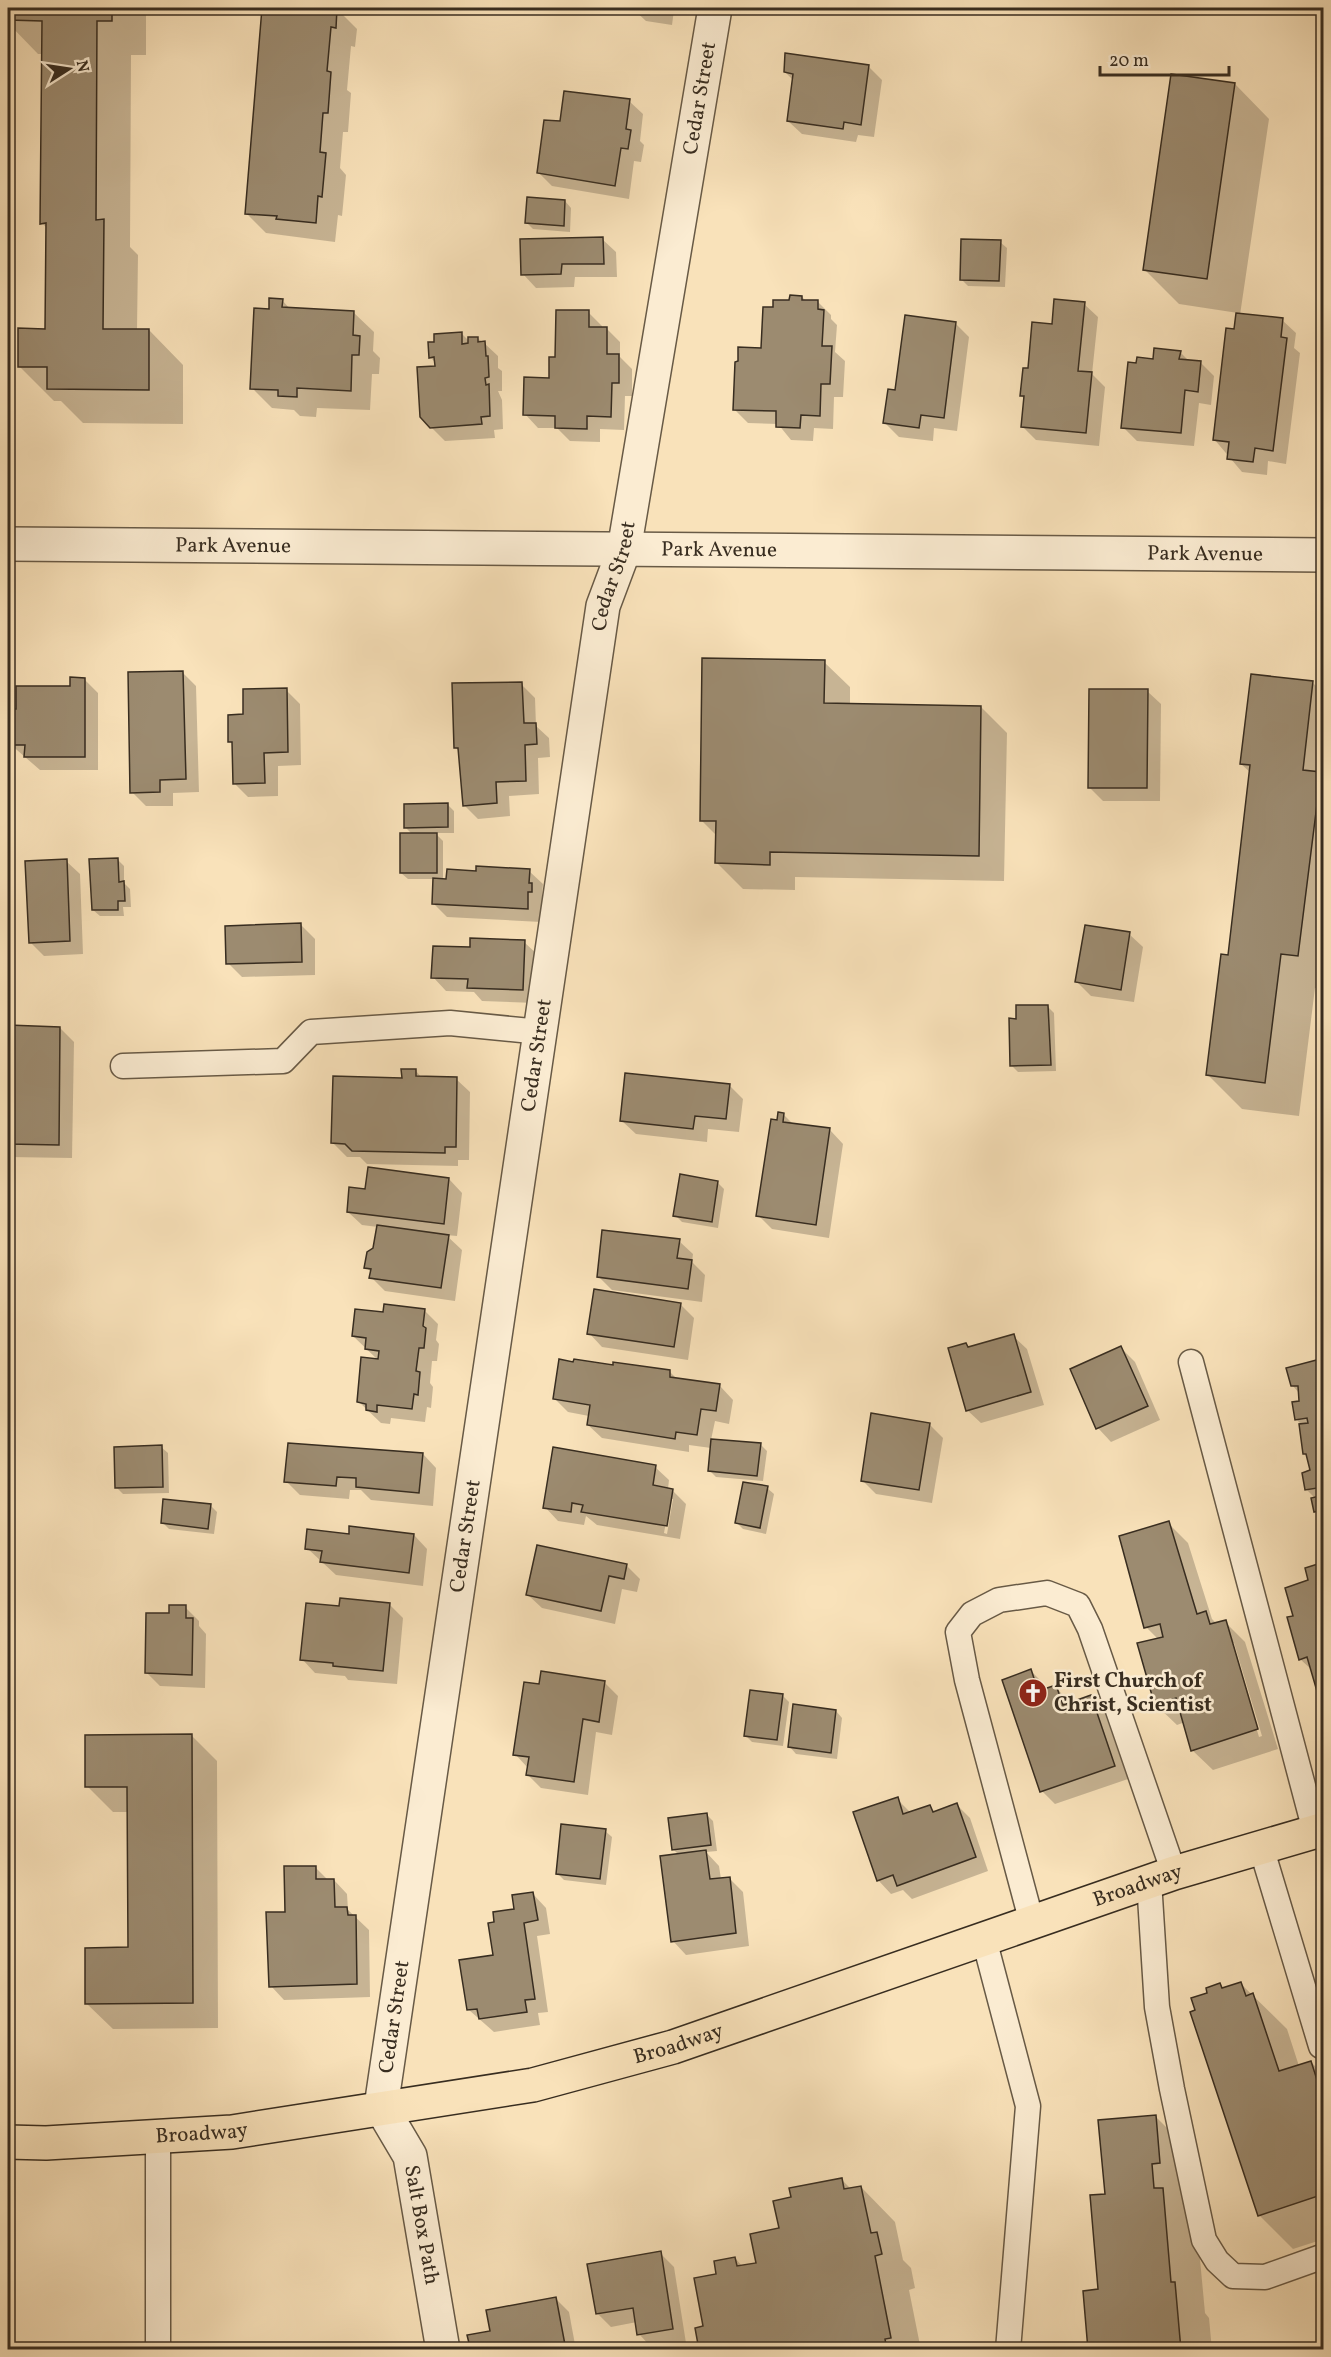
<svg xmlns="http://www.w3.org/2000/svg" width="1331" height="2357" viewBox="0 0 1331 2357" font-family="Vollkorn,serif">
	<rect width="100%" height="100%" fill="#f9e2ba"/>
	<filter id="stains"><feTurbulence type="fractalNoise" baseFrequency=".00333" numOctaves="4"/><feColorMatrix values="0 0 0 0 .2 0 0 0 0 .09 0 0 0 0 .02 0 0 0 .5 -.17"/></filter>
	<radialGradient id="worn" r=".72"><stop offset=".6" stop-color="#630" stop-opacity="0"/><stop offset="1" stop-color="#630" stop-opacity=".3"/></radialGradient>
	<!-- shadow -->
	<g fill="#0003" fill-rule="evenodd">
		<path d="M8,8H146V55H131L130,247L138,255L137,330H149L183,365V424L83,423L61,401H54L19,366L47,330L48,229L42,223L43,54H38L8,23Z"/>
		<path d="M193,8H209V9L195,10Z"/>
		<path d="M263,8L337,9L357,29L355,47L351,46L347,90L351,93L348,132H343L340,168L346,175L342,216L338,215L335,242L266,233L246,213Z"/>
		<path d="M632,8H683L682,12L674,10L672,25L646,21Z"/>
		<path d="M868,66L882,80L874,137L858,135L856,142L802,134L788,121L793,80L785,72Z"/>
		<path d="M1235,84L1269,119L1240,315L1282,320L1296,333L1294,348L1300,353L1286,464L1268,461L1267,475L1242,472L1214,439L1238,313L1179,304L1144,269Z"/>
		<path d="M629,101L643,114L640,141L644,145L641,162L634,161L629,199L552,186L539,173L561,123Z"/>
		<path d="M565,201L571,208L570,232L533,229L526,222Z"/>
		<path d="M602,239L616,252L617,277H575L574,287L536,288L523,274Z"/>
		<path d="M1000,242L1007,248L1005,287L968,286L962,280Z"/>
		<path d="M802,297L806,301L818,302L831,315V319L837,325L835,352L845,361L843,397H834L833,429L814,428L813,441L791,440L778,424L748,423L734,409L763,350L774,309Z"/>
		<path d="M282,300L290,309L353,312L374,332L373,351L380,358L379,374H372L370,410L317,408L316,417L300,416L294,410L272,408L252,388Z"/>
		<path d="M1084,304L1098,317L1092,374L1105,387L1099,446L1036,440L1022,426L1025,399L1021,396L1029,370Z"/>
		<path d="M588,312L602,326V329H607L620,342V357L632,369V396H625L624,430L600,429V442L570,441L557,428H538L525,414L550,379L556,359Z"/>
		<path d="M955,323L969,337L957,431L934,428L933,441L899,437L885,423L897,392Z"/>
		<path d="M462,334L470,342L477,338L484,343L498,356V368L502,371V391H498L502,400L503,429L494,430L495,438L445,441L431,427L436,368V363L430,357Z"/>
		<path d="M1180,352L1189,361L1200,362L1214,376L1211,405L1199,403L1194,446L1137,441L1123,427L1137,365Z"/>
		<path d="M824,662L850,687V705L981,707L1007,733L1004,881L795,877V890L743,889L717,863V836L701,820Z"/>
		<path d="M183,673L196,686L199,792L173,793V806H146L132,792Z"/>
		<path d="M84,679L98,693V770H40L10,744L17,711L71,688Z"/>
		<path d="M1313,683L1324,694V989L1315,988L1299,1116L1242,1109L1208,1075L1229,957L1251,773L1241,764Z"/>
		<path d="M521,684L535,698L536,726L549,738L550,757L538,758L539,794L509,796L510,816L478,819L465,806L460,752L455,747Z"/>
		<path d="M286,690L300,704L301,765L278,766V796L248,797L234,783V745L230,741L245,716Z"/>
		<path d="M1147,691L1161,704L1160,801H1103L1089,787Z"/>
		<path d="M447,804L454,811V833H435L443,841V880L529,871L543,884L542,895L545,898V905H541V922L447,917L433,903L434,879H408L401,873L412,834L405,827Z"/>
		<path d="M117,859L124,866V883L130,889L131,907H123L124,916H100L93,910Z"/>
		<path d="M66,861L80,874L83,954L44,956L30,942Z"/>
		<path d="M301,925L315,939V975L242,977L228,963Z"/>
		<path d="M1129,934L1143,947L1134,1002L1091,996L1077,982Z"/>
		<path d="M524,942L538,955L536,1003L482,1001L474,992L446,991L433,977L472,949Z"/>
		<path d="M1047,1006L1054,1013L1056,1071L1018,1072L1011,1065L1018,1020Z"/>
		<path d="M8,1027L60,1028L74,1042L72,1158L8,1157Z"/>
		<path d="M416,1071L422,1078L456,1079L470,1092L469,1160H458V1166L367,1164L360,1157H347L333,1143L403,1079Z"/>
		<path d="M729,1085L743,1099L739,1132L708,1129L707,1142L636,1134L622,1121Z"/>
		<path d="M783,1114L794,1125L830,1130L843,1144L829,1238L772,1229L758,1215Z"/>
		<path d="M449,1179L462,1193L457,1236L446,1235L462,1250L455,1301L385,1291L371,1277L372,1273L366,1267L375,1249L378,1227L362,1225L348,1212L367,1191Z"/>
		<path d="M717,1182L724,1189L718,1228L682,1222L675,1215Z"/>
		<path d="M679,1241L693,1254L692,1262L705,1275L702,1302L612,1290L598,1276Z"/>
		<path d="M680,1304L694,1318L688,1360L602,1347L589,1333Z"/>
		<path d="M424,1310L438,1324L436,1340L439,1344L437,1361H432L430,1383L433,1387L431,1408L427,1407L425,1422L391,1418L390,1424L381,1423L359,1402L378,1360L353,1336L385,1314Z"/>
		<path d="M1013,1336L1027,1349L1044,1405L981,1423L967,1410L966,1344L969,1348Z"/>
		<path d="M1121,1348L1135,1362L1160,1420L1111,1442L1098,1428L1072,1370Z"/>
		<path d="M1324,1360V1519L1316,1511V1499L1307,1490L1303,1474L1312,1472L1309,1458L1304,1453L1301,1424L1296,1419L1301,1402L1300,1394L1292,1385Z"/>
		<path d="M670,1372L677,1379L720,1386L733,1400L729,1424L715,1421L711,1440L760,1444L767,1451L763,1481L716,1477L709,1470L711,1448L689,1445V1452L602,1438L588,1425L589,1416L568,1412L555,1399Z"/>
		<path d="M929,1424L943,1438L932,1503L876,1494L862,1480Z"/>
		<path d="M161,1447L168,1453L169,1493L123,1494L117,1488Z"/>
		<path d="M423,1454L436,1468L433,1506L371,1500L361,1490H350L349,1499L300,1495L286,1481Z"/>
		<path d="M655,1467L669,1480L668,1489L672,1490L686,1504L680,1539L597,1525L586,1516L584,1525L558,1521L545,1507ZM670,1499H673L667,1534L664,1533Z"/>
		<path d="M767,1488L774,1494L766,1534L743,1529L737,1523Z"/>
		<path d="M211,1506L217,1512L214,1534L169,1529L162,1522Z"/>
		<path d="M1168,1523L1188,1543L1212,1619L1217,1624L1225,1622L1245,1642L1278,1749L1213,1770L1192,1750L1185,1722L1177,1725L1156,1705L1159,1640L1146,1627ZM1231,1643H1234L1262,1736L1259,1737Z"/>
		<path d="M414,1535L427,1549L423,1586L336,1575L307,1548L350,1536Z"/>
		<path d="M1324,1564V1706L1313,1671L1300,1659L1310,1581Z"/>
		<path d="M626,1565L640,1579L637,1592L622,1589L615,1624L542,1608L528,1595Z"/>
		<path d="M389,1604L403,1618L397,1684L348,1680L345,1676L315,1673L302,1659Z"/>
		<path d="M185,1607L199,1621V1626L206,1634L205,1688L160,1686L147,1673L171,1615Z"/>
		<path d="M1031,1671L1045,1685L1046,1690L1056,1687L1070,1704L1091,1697L1104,1711L1128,1779L1055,1804L1042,1791Z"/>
		<path d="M604,1682L618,1696L612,1735L596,1732L588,1795L541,1788L527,1774L528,1768L515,1754L541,1686Z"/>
		<path d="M783,1696L789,1702L783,1746L752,1742L745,1735Z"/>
		<path d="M836,1711L842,1718L837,1759L796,1754L790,1747Z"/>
		<path d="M191,1735L217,1761L218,2028L113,2029L87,2004L130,1949L129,1812H113L87,1786Z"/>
		<path d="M897,1799L911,1813L930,1807L935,1812L956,1804L970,1818L988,1871L912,1899L903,1890L891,1894L878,1880Z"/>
		<path d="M707,1815L713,1821L717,1851L706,1852L719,1866L721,1879L729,1878L743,1892L749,1946L686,1955L673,1941L679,1855L673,1849Z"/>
		<path d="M605,1831L612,1837L606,1885L564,1880L557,1873Z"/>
		<path d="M315,1867L328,1880H334L347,1894L348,1910L369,1930L370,1997L284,2000L271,1986L287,1913Z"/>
		<path d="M533,1894L546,1908L550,1934L537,1936L548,2012L538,2013L540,2025L494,2032L469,2010L495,1956L496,1924L516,1910Z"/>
		<path d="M1240,1983L1287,2029L1299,2066L1311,2062L1324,2075V2239L1293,2249L1259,2215L1197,2011L1209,1994L1220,1985L1223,1989Z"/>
		<path d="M1156,2117L1190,2151L1205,2313L1209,2318L1212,2350H1089L1099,2291L1106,2195Z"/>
		<path d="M841,2179L851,2189L861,2187L895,2222L903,2260L911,2268L915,2288L909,2290L921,2350H701L718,2275L735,2258L743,2267L758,2264L780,2229L793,2199Z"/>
		<path d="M660,2253L674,2267L686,2343L652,2348L639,2334L637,2322L611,2327L597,2313Z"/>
		<path d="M555,2298L569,2312L576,2350H466L471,2344Z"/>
	</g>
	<!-- building -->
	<g fill="#9c8b70" stroke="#382d20" stroke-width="1.5">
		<path d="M8,8H112V21H97L96,220L104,219L103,329H149V390L47,389V367H18V328L45,329L46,223L40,224L42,21L8,20Z"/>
		<path d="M262,8H337L336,28L331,27L327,71L331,72L328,113H323L320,152L326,153L322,197L318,196L316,223L276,219L277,216L245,214Z"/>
		<path d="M630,8H659V12Z"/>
		<path d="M785,53L869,65L861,125L844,122L843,129L787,121L793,74L784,72Z"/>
		<path d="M1171,74L1235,83L1207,279L1143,270Z"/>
		<path d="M564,91L630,99L626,129L631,130L628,149L621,148L615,186L537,173L544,120L560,121Z"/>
		<path d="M527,197L565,200L564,226L525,223Z"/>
		<path d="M603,237L604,264H562L561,274L521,275L520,239Z"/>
		<path d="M961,239L1001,240L999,281L960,280Z"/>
		<path d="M790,295L802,296V300H818V309L824,310L822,346H832L830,384H821L820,416L801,415L800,428L776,427V411L733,410L735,362L738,361V347L761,348L763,307H773V300H789Z"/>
		<path d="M269,298L283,299L282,307L354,311L353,335L360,336L359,355H352L351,391L297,388V397L278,396V390L250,389L254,308L269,309Z"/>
		<path d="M1054,299L1085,302L1078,371L1092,372L1086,433L1021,427L1024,396H1020L1023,368H1028L1032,322L1052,324Z"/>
		<path d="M556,310H589V327H607V354H619V383H612L611,417L587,416V429L555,428V416L523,415L524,377L549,378V357H555Z"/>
		<path d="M1236,313L1283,318L1281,337L1287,338L1273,451L1255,448L1253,462L1227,459L1229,442L1213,440L1226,328L1234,329Z"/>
		<path d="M905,315L956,322L944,418L921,415L919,428L883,423L888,389L895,390Z"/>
		<path d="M462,332V344L468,343V337H478V342L485,341L486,356H488L489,377L485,378L486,385L489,384L490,416L481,417L482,424L430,428L420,417L417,367L435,366L434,357L429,358L428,342H434V334Z"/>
		<path d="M1154,348L1181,351L1179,359L1201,361L1198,392L1185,390L1181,433L1121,428L1128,362L1136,363L1137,357L1153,359Z"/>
		<path d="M702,658L825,660L824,703L981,706L979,856L770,852V865L715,863L716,821H700Z"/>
		<path d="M183,671L186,779L160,780V792L130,793L128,672Z"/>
		<path d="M1251,674L1313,681L1303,770L1321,772L1298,956L1281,954L1265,1083L1206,1075L1221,954L1228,955L1250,765L1240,764Z"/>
		<path d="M70,677L85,678V757H24L25,745H9V709H16V686H70Z"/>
		<path d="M522,682L524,723H536L537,744L525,745L526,781L496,782L497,803L463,806L458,748H454L452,683Z"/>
		<path d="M287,688L288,752L264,753L265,783L233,784L232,742H228V715L243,714V689Z"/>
		<path d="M1089,689H1148L1147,788H1088Z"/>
		<path d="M448,803V827L404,828V804Z"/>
		<rect x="400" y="833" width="37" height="40"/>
		<path d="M118,858L119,882L124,881L125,901H118V910H92L89,859Z"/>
		<path d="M67,859L70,941L29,943L25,861Z"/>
		<path d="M476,866L530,869L529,883H532V892H528V909L432,904L433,878L446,879L447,869L476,871Z"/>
		<path d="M301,923L302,962L226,964L225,926Z"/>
		<path d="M1085,925L1130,932L1121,990L1075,982Z"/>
		<path d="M470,938L525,940L523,990L467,988L468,979L431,978L433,946L470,947Z"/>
		<path d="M1016,1005H1048L1051,1065L1010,1066L1009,1018L1016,1019Z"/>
		<path d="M8,1025L60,1027L59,1145L8,1144Z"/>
		<path d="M401,1069H416V1076L457,1077L456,1147H445V1153L352,1151L345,1144L331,1143L333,1076L402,1078Z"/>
		<path d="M625,1073L730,1084L726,1119L695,1116L693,1129L620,1121Z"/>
		<path d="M778,1112L784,1113L783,1122L830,1128L816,1225L756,1216L771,1119L777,1120Z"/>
		<path d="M368,1167L449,1178L444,1224L347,1212L349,1187L365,1189Z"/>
		<path d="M680,1174L718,1181L712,1222L673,1216Z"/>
		<path d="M377,1225L449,1235L441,1288L369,1278L371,1269L364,1268L367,1252L373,1248Z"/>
		<path d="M602,1230L680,1239L677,1258L692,1260L688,1289L597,1277Z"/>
		<path d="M594,1289L681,1303L674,1347L587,1334Z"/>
		<path d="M384,1304L425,1309L423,1326L426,1328L424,1348H419L416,1371L420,1372L418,1395L414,1394L412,1409L377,1405V1412L366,1410V1404L357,1402L361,1357L378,1359L379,1351L365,1349L366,1338L352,1336L355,1309L383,1312Z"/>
		<path d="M1014,1334L1031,1392L966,1411L948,1348L966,1343L968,1347Z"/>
		<path d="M1121,1346L1148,1406L1096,1429L1070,1369Z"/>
		<path d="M1324,1358V1510L1314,1512L1311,1498L1320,1496L1317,1488L1305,1490L1302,1473L1310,1470L1306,1454H1303L1299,1424L1308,1423L1307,1418L1295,1420L1292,1402L1299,1401L1298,1386H1291L1286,1368Z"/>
		<path d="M559,1359L573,1362L574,1359L613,1365V1362L670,1370V1377L720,1384L716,1411L701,1409L697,1435L676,1432L675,1439L587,1425L590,1405L553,1399Z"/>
		<path d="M871,1413L930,1423L919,1490L861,1481Z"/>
		<path d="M711,1439L761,1443L757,1476L708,1471Z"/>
		<path d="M288,1443L423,1453L419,1493L356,1487V1478L337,1477L336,1486L284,1482Z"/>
		<path d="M162,1445L163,1487L115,1488L114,1447Z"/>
		<path d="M553,1447L656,1465L653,1485L673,1489L667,1526L581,1512L583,1505L572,1503L571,1512L543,1508Z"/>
		<path d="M743,1482L768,1486L760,1528L735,1523Z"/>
		<path d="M163,1499L211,1504L208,1529L161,1523Z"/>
		<path d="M1169,1521L1197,1614L1206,1611L1210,1624L1226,1620L1258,1729L1191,1751L1176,1698L1155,1706L1137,1643L1163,1637L1160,1624L1144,1628L1119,1536Z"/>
		<path d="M349,1526L414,1534L409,1573L320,1562L322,1551L305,1549L307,1529L349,1534Z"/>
		<path d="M537,1545L627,1564L624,1579L609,1576L601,1611L526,1595Z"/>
		<path d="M1324,1562V1704L1321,1705L1307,1657L1299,1660L1287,1617L1293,1616L1285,1588L1308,1580L1305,1568Z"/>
		<path d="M340,1598L390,1603L383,1671L333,1666V1663L300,1660L306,1603L339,1606Z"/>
		<path d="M169,1605H186V1618H193L192,1675L145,1673L146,1613H169Z"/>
		<path d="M1031,1669L1038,1691L1056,1685L1063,1705L1091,1695L1115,1766L1040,1792L1002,1680Z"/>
		<path d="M541,1671L605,1681L599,1722L583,1719L574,1782L526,1775L529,1757L513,1755L524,1682L539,1684Z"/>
		<path d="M750,1690L783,1694L777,1740L744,1736Z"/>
		<path d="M793,1704L836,1710L831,1753L788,1747Z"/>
		<path d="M192,1734L193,2003L85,2004V1948L128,1947L127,1787H85V1735Z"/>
		<path d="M898,1797L903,1814L930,1805L933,1812L957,1803L976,1857L897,1886L893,1875L877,1881L853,1812Z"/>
		<path d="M707,1813L711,1845L672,1850L668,1818Z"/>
		<path d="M561,1824L606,1829L600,1879L556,1874Z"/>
		<path d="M706,1850L710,1879L730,1877L736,1933L671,1942L660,1856Z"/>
		<path d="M284,1866H316V1879H334L335,1907H347L348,1915H356L357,1984L269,1987L266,1912H285Z"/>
		<path d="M533,1892L538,1920L524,1923L535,1999L525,2000L527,2012L479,2019L477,2009L467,2010L459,1960L493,1955L488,1923L494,1922L493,1912L514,1909L512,1895Z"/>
		<path d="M1241,1982L1246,1996L1253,1993L1279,2071L1311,2061L1324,2102V2194L1258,2216L1190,2012L1195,2010L1191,1998L1207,1993L1206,1988L1220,1983L1222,1988Z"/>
		<path d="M1156,2115L1160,2163L1152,2164L1154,2188H1163L1171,2282H1175L1181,2350H1088L1083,2291L1098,2289L1090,2195L1105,2194L1098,2120Z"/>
		<path d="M842,2178L844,2189L861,2186L871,2233L877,2232L882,2254L875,2256L891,2338L885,2339L887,2350H699L695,2328L703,2326L694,2278L716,2274L714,2261L735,2257L737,2266L756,2263L750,2234L779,2228L773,2201L791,2197L789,2188Z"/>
		<path d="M661,2251L673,2329L637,2335L633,2308L596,2314L587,2264Z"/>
		<path d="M556,2297L566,2350H464L463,2344L469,2343L467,2335L490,2331L486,2310Z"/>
	</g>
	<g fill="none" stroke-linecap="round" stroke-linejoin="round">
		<!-- service casing -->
		<g stroke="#685a46" stroke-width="27">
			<g id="service">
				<path d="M123,1066L283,1061L311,1032L450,1023L541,1032"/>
				<path d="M1191,1362L1315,1831"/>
				<path d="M1261,1847L1321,2046"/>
				<path d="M1149,1881L1157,2007L1172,2089L1204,2240L1217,2261L1233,2276L1265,2277L1324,2256"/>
				<path d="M1032,1923L967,1680L958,1632L972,1614L999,1600L1047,1593L1078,1605L1090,1629L1174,1873"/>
				<path d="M984,1939L1028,2106L1008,2350"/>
				<path d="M158,2136V2350"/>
			</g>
		</g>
		<!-- minor casing -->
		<g stroke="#685a46" stroke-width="36">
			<g id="minor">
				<path id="s1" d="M8,544L1324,555"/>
				<path id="s2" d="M443,2350L410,2156L381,2107L603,606L624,550L715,8"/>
			</g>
		</g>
		<!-- primary casing -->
		<g stroke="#382d20" stroke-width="36">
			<g id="primary">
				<path id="s3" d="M8,2142L46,2143L232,2132L533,2085L673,2047L1174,1873L1324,1829"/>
			</g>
		</g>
		<!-- service -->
		<use href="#service" stroke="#fbecd2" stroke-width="24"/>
		<!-- minor -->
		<use href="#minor" stroke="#fbecd2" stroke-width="33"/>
		<!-- primary -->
		<use href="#primary" stroke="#f9e2ba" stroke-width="33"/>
	</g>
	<!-- icons -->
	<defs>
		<g id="church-disc" transform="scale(1.5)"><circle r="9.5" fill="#8f2418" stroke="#fbecd2"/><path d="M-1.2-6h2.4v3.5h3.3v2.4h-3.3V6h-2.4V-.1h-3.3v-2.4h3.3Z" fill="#fff"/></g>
	</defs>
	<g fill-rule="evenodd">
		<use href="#church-disc" x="1033" y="1693"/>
	</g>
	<g text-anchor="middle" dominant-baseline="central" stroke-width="5" stroke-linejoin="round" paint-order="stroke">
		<!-- street labels -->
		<g font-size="21" fill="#382d20" stroke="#fbecd2">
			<text stroke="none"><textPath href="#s2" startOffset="2289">Cedar Street</textPath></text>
			<text stroke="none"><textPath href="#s1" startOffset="225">Park Avenue</textPath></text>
			<text stroke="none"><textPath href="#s1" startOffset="711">Park Avenue</textPath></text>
			<text stroke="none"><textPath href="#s1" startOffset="1197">Park Avenue</textPath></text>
			<text stroke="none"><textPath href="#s2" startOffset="1803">Cedar Street</textPath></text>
			<text stroke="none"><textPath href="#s2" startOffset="1317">Cedar Street</textPath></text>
			<text stroke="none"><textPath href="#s2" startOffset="831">Cedar Street</textPath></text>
			<text stroke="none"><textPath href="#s3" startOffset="1166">Broadway</textPath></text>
			<text stroke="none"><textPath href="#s2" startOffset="345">Cedar Street</textPath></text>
			<text stroke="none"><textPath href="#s3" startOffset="680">Broadway</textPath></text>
			<text stroke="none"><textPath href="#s3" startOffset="194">Broadway</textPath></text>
			<text transform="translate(421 2225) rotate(80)">Salt Box Path</text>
		</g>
		<!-- poi labels -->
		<g font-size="21" font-weight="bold" fill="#382d20" stroke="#fbecd2" text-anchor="start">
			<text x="1054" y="1681">First Church of<tspan x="1054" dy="24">Christ, Scientist</tspan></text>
		</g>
	</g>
	<!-- margin -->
	<rect width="1331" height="2357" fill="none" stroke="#f9e2ba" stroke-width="30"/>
	<rect x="9" y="9" width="1313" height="2339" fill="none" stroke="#382d20" stroke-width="3"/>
	<rect x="15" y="15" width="1301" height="2327" fill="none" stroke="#382d20" stroke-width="1.5"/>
	<!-- north arrow -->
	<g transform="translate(69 69) rotate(78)" stroke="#fbecd2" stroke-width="4.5" paint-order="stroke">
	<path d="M0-4.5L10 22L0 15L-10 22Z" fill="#382d20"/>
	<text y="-9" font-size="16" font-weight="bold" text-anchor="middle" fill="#382d20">N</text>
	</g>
	<!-- scale -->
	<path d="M1100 66v9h129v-9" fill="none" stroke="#382d20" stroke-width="3"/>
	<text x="1109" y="66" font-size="18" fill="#382d20" stroke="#fbecd2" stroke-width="4.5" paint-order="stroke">20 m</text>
	<rect width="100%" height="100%" filter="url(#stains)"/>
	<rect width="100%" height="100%" fill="url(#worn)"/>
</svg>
